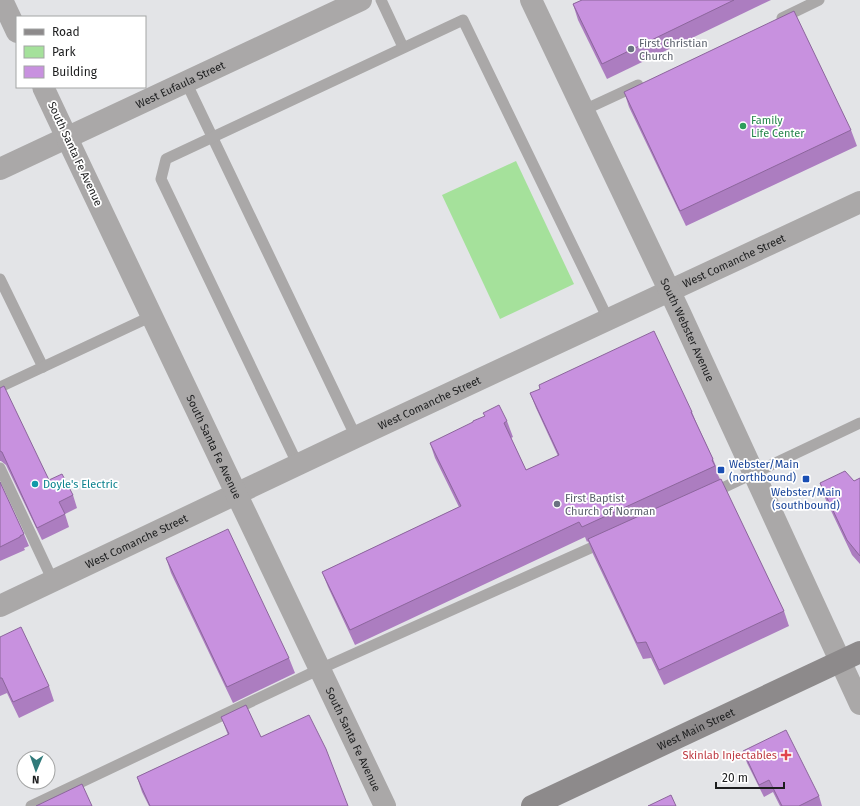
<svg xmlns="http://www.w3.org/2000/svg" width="860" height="806" viewBox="0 0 860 806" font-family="'Fira Sans',sans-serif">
	<rect width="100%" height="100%" fill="#e3e4e7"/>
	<!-- green -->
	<path fill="#a5e19b" d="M516,161L574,284L500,319L442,195Z"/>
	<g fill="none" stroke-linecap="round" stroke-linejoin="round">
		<!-- service -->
		<g stroke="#aaa8a8" stroke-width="11">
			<path d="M381,0L403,47"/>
			<path d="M782,18L819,0"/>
			<path d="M186,82L356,437"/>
			<path d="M584,110L638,85"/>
			<path d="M0,279L43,367"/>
			<path d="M0,387L152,316"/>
			<path d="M298,465L161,179L166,159L463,20L608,319"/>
			<path d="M0,468L53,581"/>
			<path d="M712,493L860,423"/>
			<path d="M31,806L320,669L604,542"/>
		</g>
		<!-- minor -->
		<g stroke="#aaa8a8" stroke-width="22">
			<path d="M2,0L17,32"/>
			<path d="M43,87L67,138"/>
			<path id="s1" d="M0,169L361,0"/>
			<path id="s2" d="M0,606L356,437L860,202"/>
		</g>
		<!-- tertiary -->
		<g stroke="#aaa8a8" stroke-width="22">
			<path id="s3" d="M531,0L680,313L860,704"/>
			<path id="s4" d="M67,138L385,806"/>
		</g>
		<!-- secondary -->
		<path stroke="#8d8a8b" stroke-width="22" id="s5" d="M532,806L860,652"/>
	</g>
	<!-- wall -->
	<g fill="#ac7dc0">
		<path d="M582,0H771L607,79L578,20L573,4Z"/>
		<path d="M624,92L851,130L857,146L686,226L629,107Z"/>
		<path d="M0,388L49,480L73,495L77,508L65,514L69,527L42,540L6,465L1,461H0Z"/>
		<path d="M530,393L692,412L696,422L713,459L719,474L718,475L720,479L784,611L789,626L664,685L651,658L643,659L593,554L588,541L587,542L585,537L355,645L328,587L322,572L459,507L435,458L430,443L507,421L513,437L511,438L526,470L558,456L536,408Z"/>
		<path d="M860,478V564L852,555L825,498L820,483L854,481Z"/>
		<path d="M0,482L24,534L29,546L24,548L25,550L0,561Z"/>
		<path d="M166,558L289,658L295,673L233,703L171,573Z"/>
		<path d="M0,637L49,686L54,701L19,718L7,693L0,696Z"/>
		<path d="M221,717L261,737L348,806H149L142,792L137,777L228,735Z"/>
		<path d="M743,751L819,796L822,806H780L773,792L764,797L747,763Z"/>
	</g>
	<!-- building -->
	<g fill="#c891df" stroke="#8c669c">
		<path d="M582,0H734L602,64L573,4Z"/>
		<path d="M794,11L851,130L680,211L624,92Z"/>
		<path d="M654,331L692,412H691L713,459L712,460L715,466L582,527L579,522L350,630L322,572L461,506L430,443L473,422V421L485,416L483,413L499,405L507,421L504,423L526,470L559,455L530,393L540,389L539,385Z"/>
		<path d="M4,386L49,480L62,474L73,495L59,502L65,514L37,528L2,452L0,451V388Z"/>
		<path d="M845,471L854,481L860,478V556L847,540L820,483Z"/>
		<path d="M721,479L784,611L659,670L646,642L637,643L588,539Z"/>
		<path d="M0,482L24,534L20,536V537L0,547Z"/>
		<path d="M228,529L289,658L227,687L166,558Z"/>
		<path d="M21,627L49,686L13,702L2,678H0V637Z"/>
		<path d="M246,705L261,737L309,715L326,749L348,806H150L137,777L229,734L221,717Z"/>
		<path d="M786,730L819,796L799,806H782L769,780L759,785L743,751Z"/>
		<path d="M82,784L92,806H36Z"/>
		<path d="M671,795L676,806H648Z"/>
	</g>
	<!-- markers -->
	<g fill="#6b7280" stroke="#fff" stroke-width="1.5">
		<circle cx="631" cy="49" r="4"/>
		<circle cx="557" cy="504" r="4"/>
	</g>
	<circle fill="#2e9e5b" stroke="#fff" stroke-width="1.5" cx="743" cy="126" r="4"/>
	<g fill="#1a4fb4" stroke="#fff" stroke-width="1.5">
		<rect x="717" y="466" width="8" height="8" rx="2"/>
		<rect x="802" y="475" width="8" height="8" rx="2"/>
	</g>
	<circle fill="#0f9aa8" stroke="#fff" stroke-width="1.5" cx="35" cy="484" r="4"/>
	<path fill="#e0444e" stroke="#fff" stroke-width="1.5" d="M784 749h4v4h4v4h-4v4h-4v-4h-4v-4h4z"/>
	<g text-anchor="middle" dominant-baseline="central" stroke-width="3.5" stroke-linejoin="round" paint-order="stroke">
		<!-- worship labels -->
		<g font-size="11" fill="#5b616d" stroke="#fff" text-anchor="start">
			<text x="639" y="43">First Christian<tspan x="639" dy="13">Church</tspan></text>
			<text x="565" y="498">First Baptist<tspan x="565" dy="13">Church of Norman</tspan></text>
		</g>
		<!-- street labels -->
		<g font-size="11" fill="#1c1d1e" stroke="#fff">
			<text stroke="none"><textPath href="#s1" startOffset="199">West Eufaula Street</textPath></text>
			<text transform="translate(75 154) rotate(65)">South Santa Fe Avenue</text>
			<text stroke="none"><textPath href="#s2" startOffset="811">West Comanche Street</textPath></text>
			<text stroke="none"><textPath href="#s3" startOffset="365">South Webster Avenue</textPath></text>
			<text stroke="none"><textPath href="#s2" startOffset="475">West Comanche Street</textPath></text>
			<text stroke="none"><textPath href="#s4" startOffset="342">South Santa Fe Avenue</textPath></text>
			<text stroke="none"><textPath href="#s2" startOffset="151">West Comanche Street</textPath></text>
			<text stroke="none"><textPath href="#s5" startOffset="181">West Main Street</textPath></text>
			<text stroke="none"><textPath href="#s4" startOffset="666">South Santa Fe Avenue</textPath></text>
		</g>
		<!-- leisure labels -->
		<g font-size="11" fill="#27864d" stroke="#fff" text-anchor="start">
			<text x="751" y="120">Family<tspan x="751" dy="13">Life Center</tspan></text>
		</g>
		<!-- transit labels -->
		<g font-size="11" fill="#164399" stroke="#fff" text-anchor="start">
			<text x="729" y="464">Webster/Main<tspan x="729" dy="13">(northbound)</tspan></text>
			<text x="806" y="492" text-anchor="middle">Webster/Main<tspan x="806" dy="13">(southbound)</tspan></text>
		</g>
		<!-- culture labels -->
		<g font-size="11" fill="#0d838f" stroke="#fff" text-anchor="start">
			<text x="43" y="484">Doyle's Electric</text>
		</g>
		<!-- health labels -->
		<g font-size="11" fill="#be3a42" stroke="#fff" text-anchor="end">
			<text x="777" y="755">Skinlab Injectables</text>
		</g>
	</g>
	<!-- legend -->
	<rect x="16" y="16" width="130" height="72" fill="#ffffff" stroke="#a4a5a5"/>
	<rect x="24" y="29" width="20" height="6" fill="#8d8a8b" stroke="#a4a5a5"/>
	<text x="52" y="36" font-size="12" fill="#1c1d1e">Road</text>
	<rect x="24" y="46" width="20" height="12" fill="#a5e19b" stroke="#a4a5a5"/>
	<text x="52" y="56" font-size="12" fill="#1c1d1e">Park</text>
	<rect x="24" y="66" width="20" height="12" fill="#c891df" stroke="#a4a5a5"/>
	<text x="52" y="76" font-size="12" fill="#1c1d1e">Building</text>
	<!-- north arrow -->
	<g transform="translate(36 770) rotate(182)"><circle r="19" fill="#ffffff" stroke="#a4a5a5"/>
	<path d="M0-3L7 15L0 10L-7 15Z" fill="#307a7a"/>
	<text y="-6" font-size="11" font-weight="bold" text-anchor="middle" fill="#1c1d1e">N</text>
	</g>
	<!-- scale -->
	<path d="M716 782v6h68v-6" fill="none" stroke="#1c1d1e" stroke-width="2"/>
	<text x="722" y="782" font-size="12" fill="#1c1d1e" stroke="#ffffff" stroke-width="3" paint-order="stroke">20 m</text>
</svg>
